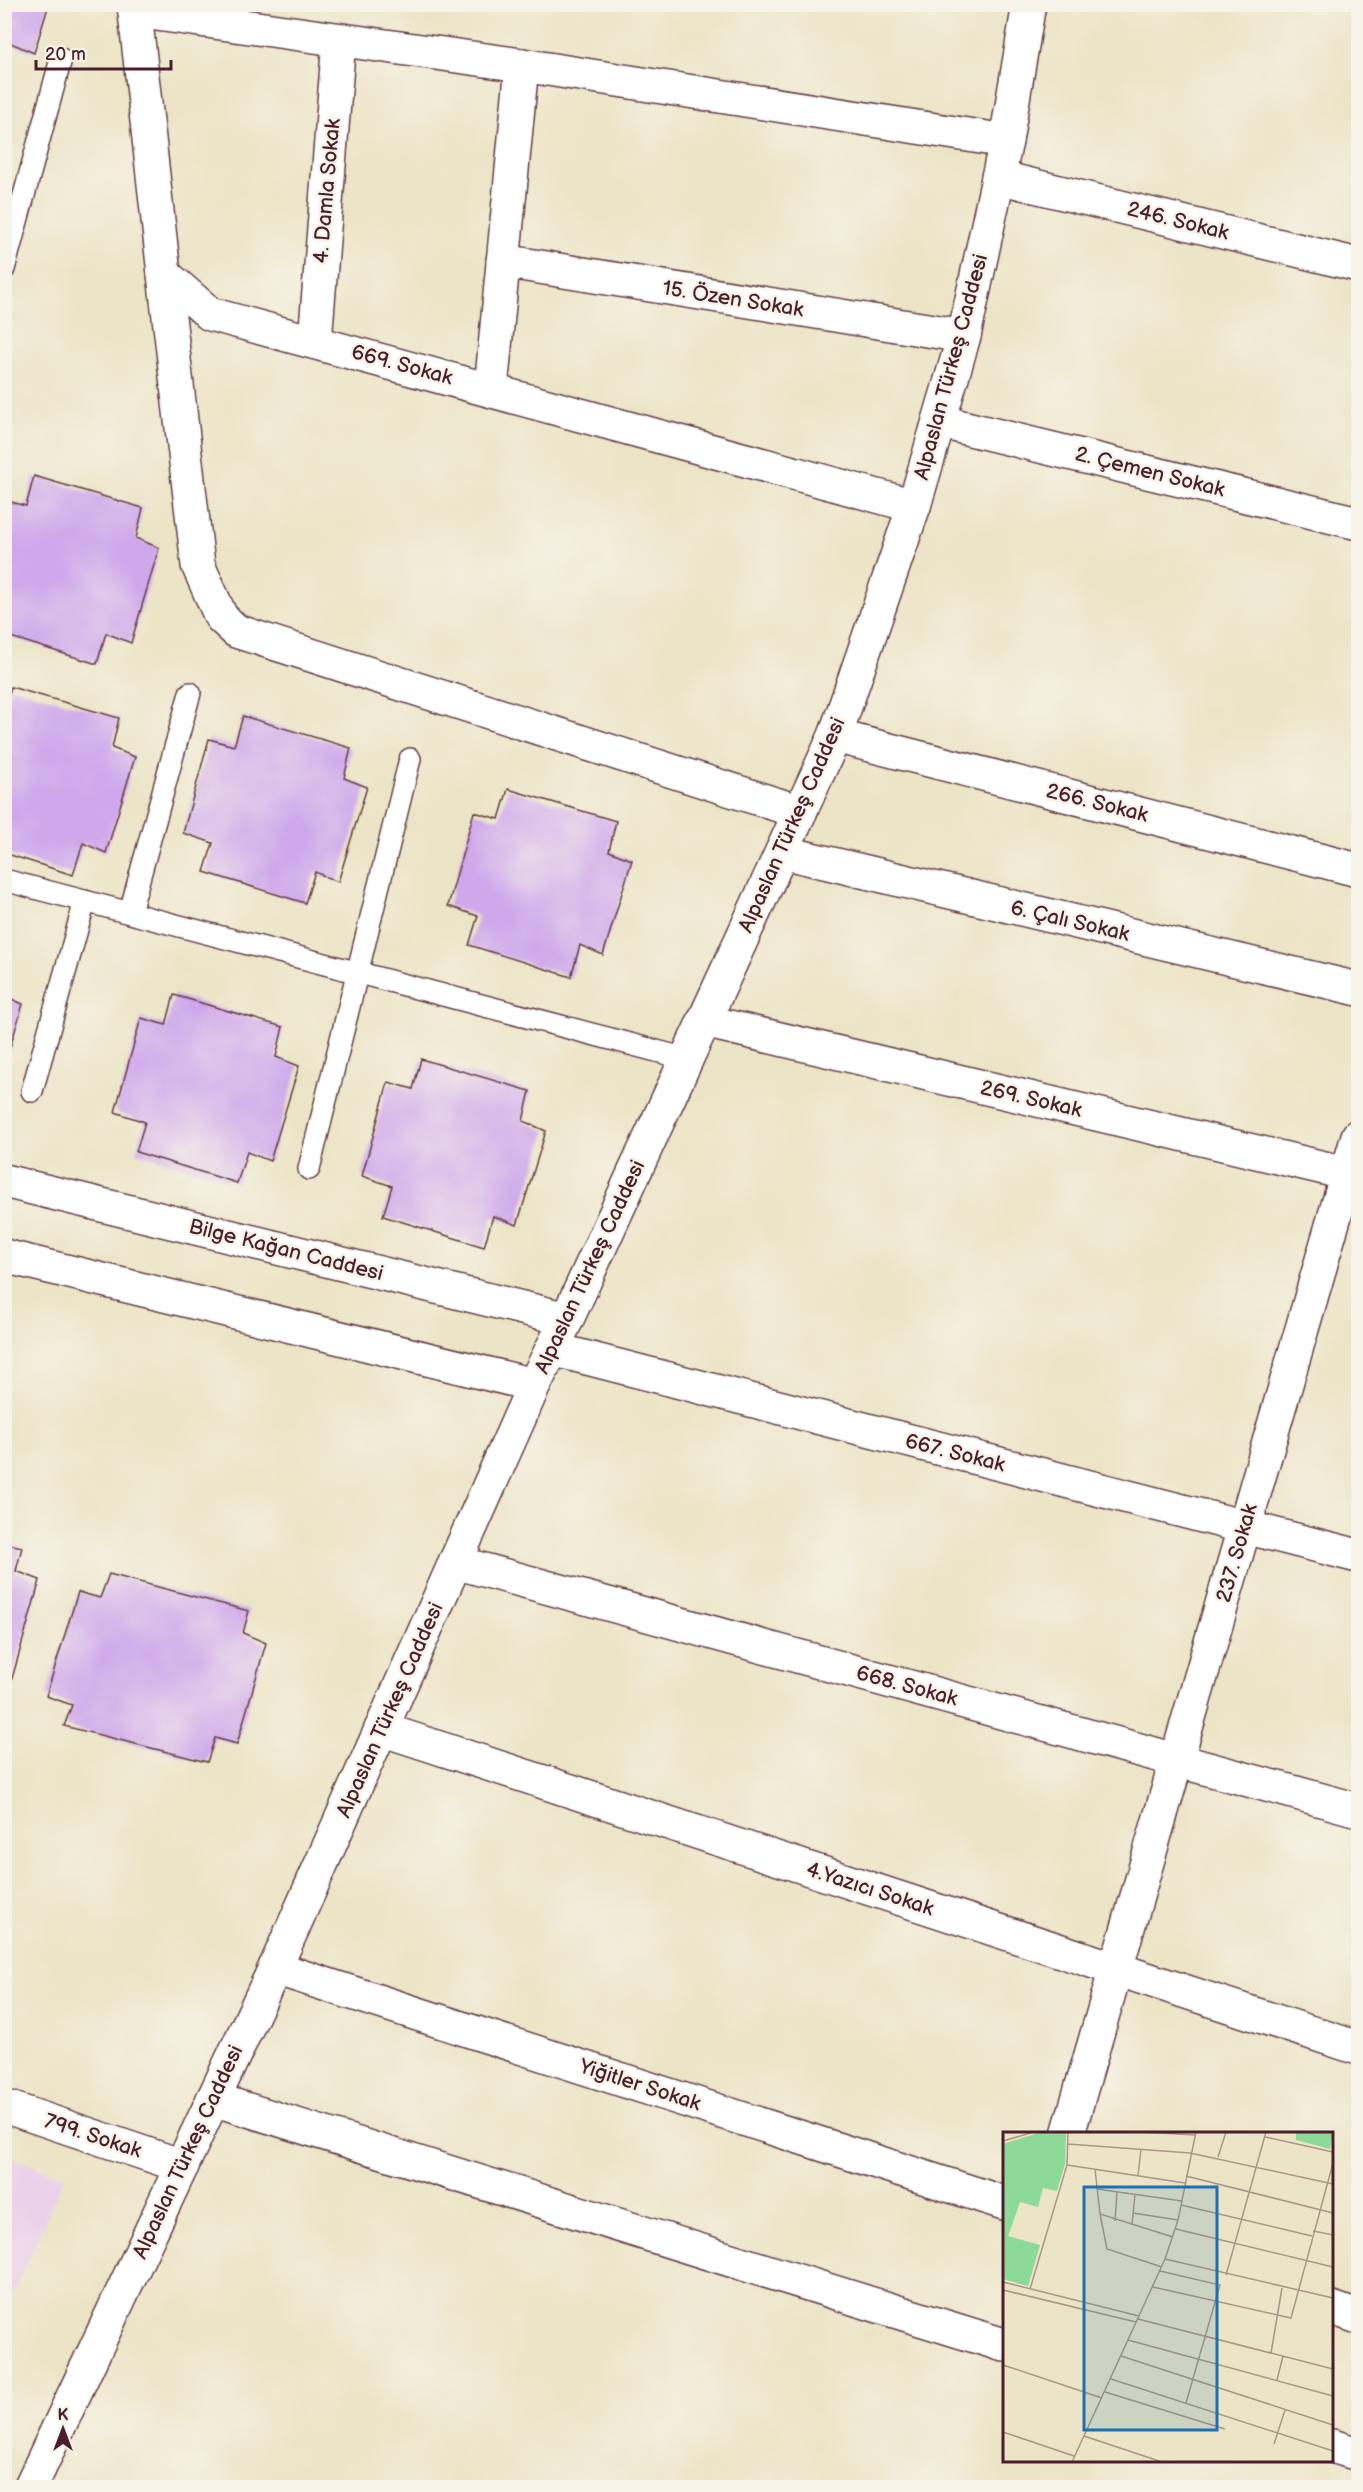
<svg xmlns="http://www.w3.org/2000/svg" width="1363" height="2492" viewBox="0 0 1363 2492" font-family="'Balsamiq Sans',sans-serif">
	<rect width="100%" height="100%" fill="#f7f3e8"/>
	<filter id="ink" filterUnits="userSpaceOnUse"><feTurbulence type="fractalNoise" baseFrequency=".0167" numOctaves="2"/><feDisplacementMap in="SourceGraphic" scale="12" xChannelSelector="R" yChannelSelector="G"/><feConvolveMatrix kernelMatrix="1 2 1 2 8 2 1 2 1" color-interpolation-filters="sRGB"/></filter>
	<filter id="wash" filterUnits="userSpaceOnUse"><feTurbulence type="fractalNoise" baseFrequency=".008" numOctaves="4" result="noise"/><feDisplacementMap in="SourceGraphic" scale="24" xChannelSelector="R" yChannelSelector="G"/><feGaussianBlur stdDeviation="1.35" result="paint"/><feColorMatrix in="noise" values="0 0 0 0 0 0 0 0 0 0 0 0 0 0 0 0 0 1.4 0 .05"/><feComposite in="paint" operator="in"/></filter>
	<g filter="url(#wash)">
		<rect width="100%" height="100%" fill="#ebe4c6"/>
		<!-- built -->
		<path fill="#ecd1ea" d="M5,2156L64,2177L5,2313L4,2156Z"/>
		<g id="blocks">
			<!-- building -->
			<g fill="#cfa8eb">
				<path d="M4,4H49L34,53L11,43L5,63Z"/>
				<path d="M34,476L143,508L136,538L159,548L131,643L106,633L97,664L4,635V500L26,506Z"/>
				<path d="M11,687L119,718L112,748L135,757L106,853L83,843L73,875L4,853V709Z"/>
				<path d="M243,716L351,748L344,778L367,787L338,882L315,872L305,903L204,872L213,843L183,833L209,739L234,746Z"/>
				<path d="M508,789L616,821L609,851L632,860L603,955L580,945L571,977L469,945L478,916L448,906L474,812L499,819Z"/>
				<path d="M174,995L283,1027L276,1057L299,1066L270,1161L247,1152L237,1183L136,1152L145,1122L115,1112L141,1018L166,1025Z"/>
				<path d="M4,996L23,1004L5,1064H4Z"/>
				<path d="M421,1059L530,1091L523,1121L546,1131L517,1225L493,1216L484,1247L383,1216L392,1186L362,1176L388,1082L413,1089Z"/>
				<path d="M4,1543L22,1547L16,1571L40,1580L11,1682L4,1680Z"/>
				<path d="M109,1574L249,1611L243,1633L266,1643L237,1744L215,1738L207,1762L64,1726L72,1705L46,1696L78,1592L100,1598Z"/>
			</g>
		</g>
	</g>
	<g filter="url(#ink)">
		<use href="#blocks" fill-opacity="0" stroke="#623d42" stroke-width="1.5"/>
		<g fill="none" stroke-linecap="round" stroke-linejoin="round">
			<!-- lane casing -->
			<g stroke="#623d42" stroke-width="24">
				<g id="lane">
					<path d="M4,269L61,59"/>
					<path d="M4,880L687,1059"/>
					<path d="M130,912L190,693"/>
					<path d="M32,1091L85,901"/>
					<path d="M309,1169L410,759"/>
				</g>
			</g>
			<!-- street casing -->
			<g stroke="#623d42" stroke-width="36">
				<g id="street">
					<path d="M134,4L164,274L210,314L914,506"/>
					<path d="M135,11L522,65L1006,141"/>
					<path d="M998,177L1358,265"/>
					<path d="M503,261L964,336"/>
					<path d="M164,274L198,565L221,617L236,631L800,812"/>
					<path d="M315,341L339,40"/>
					<path d="M491,389L522,65"/>
					<path d="M941,422L1358,523"/>
					<path d="M835,736L1358,870"/>
					<path d="M782,852L1358,989"/>
					<path d="M704,1021L1358,1176"/>
					<path d="M455,1562L1358,1810"/>
					<path d="M381,1729L1358,2048"/>
					<path d="M275,1968L1004,2203"/>
					<path d="M213,2099L1004,2345"/>
					<path d="M4,2106L182,2166"/>
					<path d="M1068,2134L1358,1136"/>
					<path d="M1332,2308L1358,2317"/>
					<path d="M1332,2446L1358,2454"/>
				</g>
			</g>
			<!-- secondary casing -->
			<g stroke="#623d42" stroke-width="36">
				<g id="secondary">
					<path d="M4,1181L567,1319"/>
					<path d="M4,1256L534,1385"/>
					<path d="M552,1349L1358,1556"/>
					<path d="M30,2488L275,1968L534,1385L567,1319L835,736L914,506L964,336L1006,141L1029,4"/>
				</g>
			</g>
			<!-- lane -->
			<use href="#lane" stroke="#fff" stroke-width="21"/>
			<!-- street -->
			<use href="#street" stroke="#fff" stroke-width="33"/>
			<!-- secondary -->
			<use href="#secondary" stroke="#fff" stroke-width="33"/>
		</g>
	</g>
	<g text-anchor="middle" dominant-baseline="central" stroke-width="5" stroke-linejoin="round" paint-order="stroke">
		<!-- street labels -->
		<g font-size="21" fill="#4a1f2b" stroke="#f7f3e8">
			<text transform="translate(327 191) rotate(-85)">4. Damla Sokak</text>
			<text transform="translate(1178 221) rotate(14)">246. Sokak</text>
			<text transform="translate(733 299) rotate(9)">15. Özen Sokak</text>
			<text transform="translate(402 365) rotate(15)">669. Sokak</text>
			<text transform="translate(951 367) rotate(-75)">Alpaslan Türkeş Caddesi</text>
			<text transform="translate(1150 472) rotate(14)">2. Çemen Sokak</text>
			<text transform="translate(1097 803) rotate(14)">266. Sokak</text>
			<text transform="translate(792 825) rotate(-66)">Alpaslan Türkeş Caddesi</text>
			<text transform="translate(1070 921) rotate(13)">6. Çalı Sokak</text>
			<text transform="translate(1031 1099) rotate(13)">269. Sokak</text>
			<text transform="translate(286 1250) rotate(14)">Bilge Kağan Caddesi</text>
			<text transform="translate(590 1267) rotate(-65)">Alpaslan Türkeş Caddesi</text>
			<text transform="translate(955 1453) rotate(14)">667. Sokak</text>
			<text transform="translate(1237 1553) rotate(-74)">237. Sokak</text>
			<text transform="translate(907 1686) rotate(15)">668. Sokak</text>
			<text transform="translate(390 1710) rotate(-66)">Alpaslan Türkeş Caddesi</text>
			<text transform="translate(870 1889) rotate(18)">4.Yazıcı Sokak</text>
			<text transform="translate(640 2085) rotate(18)">Yiğitler Sokak</text>
			<text transform="translate(93 2136) rotate(18)">799. Sokak</text>
			<text transform="translate(188 2152) rotate(-65)">Alpaslan Türkeş Caddesi</text>
		</g>
	</g>
	<!-- overview -->
	<g transform="translate(1003 2132)">
		<rect width="330" height="330" fill="#ebe4c6"/>
		<path d="M38,0H63L62,32L54,59L40,56L35,75L17,70L5,104L37,113L25,154L0,147V12ZM293,0H330L327,17L293,8Z" fill="#8cd998"/>
		<path fill="none" stroke="#ab9588" stroke-width="1.5" d="M137,0L192,3M262,5L330,20M0,9L31,0M65,12L187,21L330,52M215,25L223,0M64,33L182,51M92,37L97,82L170,105M135,44L138,17M183,44L330,81M94,57L179,69M178,73L309,104M130,81L175,88M97,82L104,117L159,135M112,89L114,59M129,93L132,62M173,97L330,135M310,99L330,103M162,127L330,166M157,139L217,153L183,271M223,143L263,0M0,150L136,184M150,155L288,186L330,31M27,157L64,33L65,0M0,158L133,190M135,187L330,237M125,208L330,264M268,221L279,156M118,224L330,293M0,233L99,266M108,247L330,319M274,248L280,224M102,260L222,297M0,300L71,324M81,304L159,330M271,312L282,278M69,330L162,127L175,88L193,0"/>
		<path fill="#1f6fb2" fill-opacity="0.15" stroke="#1f6fb2" stroke-width="3" d="M81,55H214V298H81Z"/>
		<rect width="330" height="330" fill="none" stroke="#4a1f2b" stroke-width="3"/>
	</g>
	<!-- margin -->
	<rect width="1363" height="2492" fill="none" stroke="#f7f3e8" stroke-width="24"/>
	<!-- north arrow -->
	<g transform="translate(63 2429)" stroke="#f7f3e8" stroke-width="4.5" paint-order="stroke">
	<path d="M0-4.5L10 22L0 15L-10 22Z" fill="#4a1f2b"/>
	<text y="-9" font-size="16" font-weight="bold" text-anchor="middle" fill="#4a1f2b">K</text>
	</g>
	<!-- scale -->
	<path d="M36 60v9h135v-9" fill="none" stroke="#4a1f2b" stroke-width="3"/>
	<text x="45" y="60" font-size="18" fill="#4a1f2b" stroke="#f7f3e8" stroke-width="4.5" paint-order="stroke">20 m</text>
</svg>
